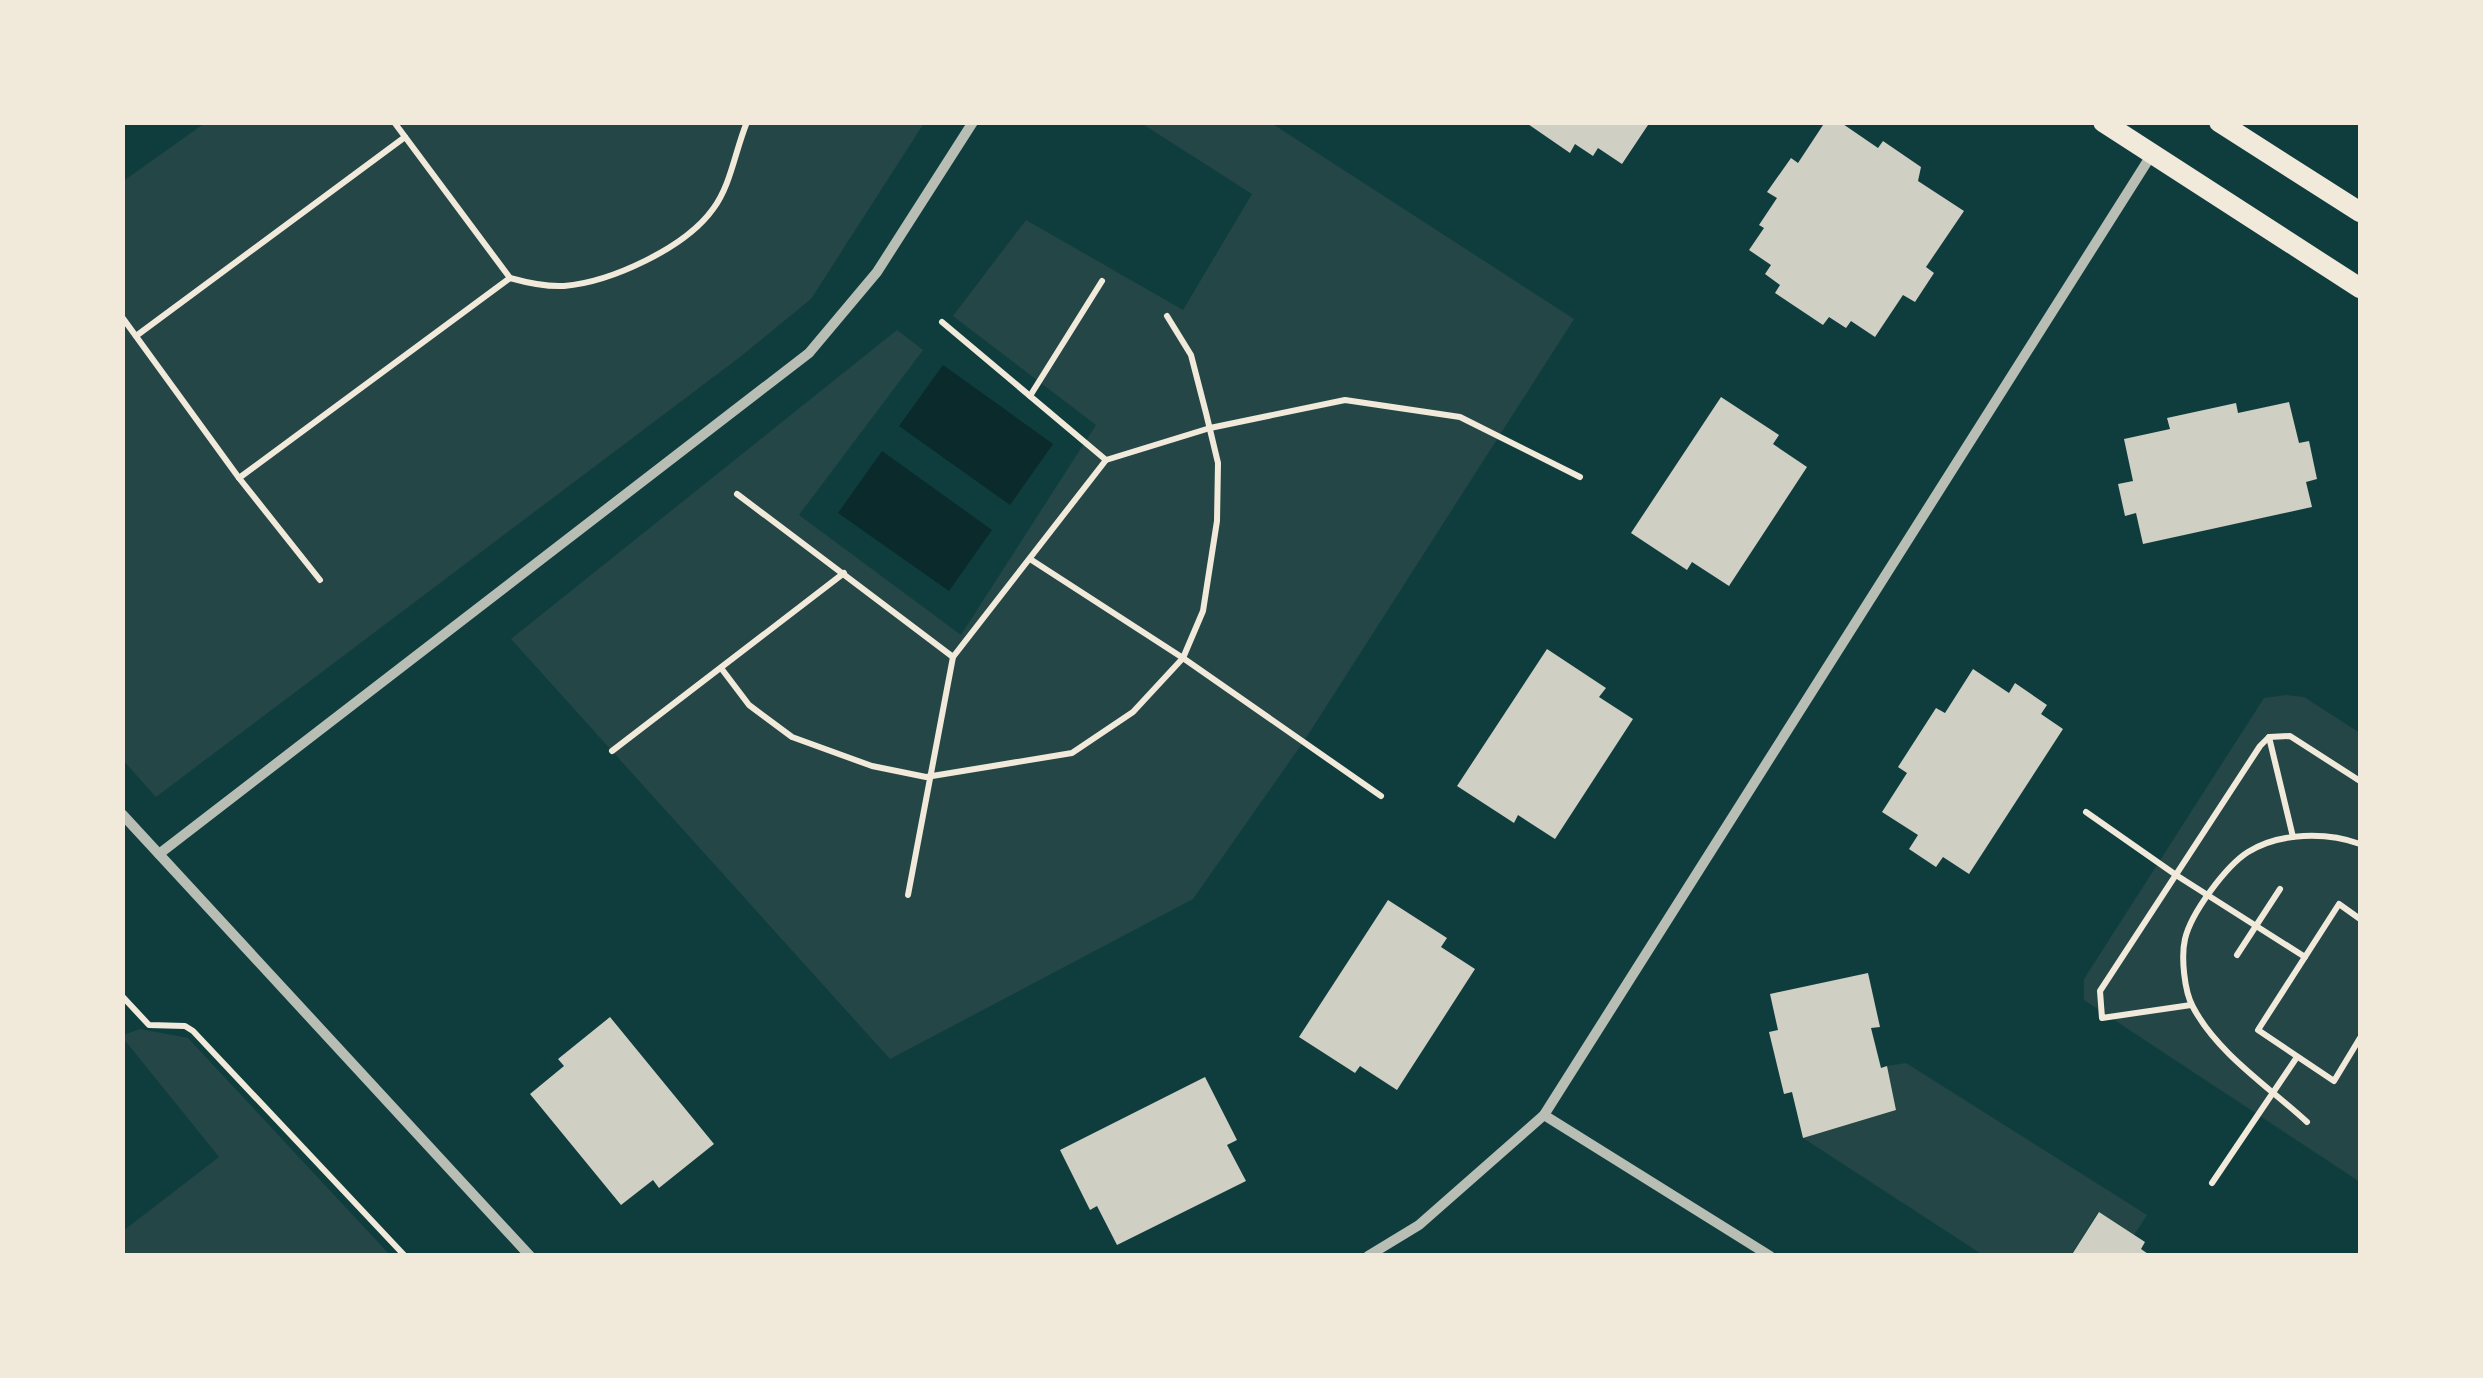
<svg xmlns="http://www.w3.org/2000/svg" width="2483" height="1378" viewBox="0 0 2483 1378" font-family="'Source Sans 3',sans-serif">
	<rect width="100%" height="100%" fill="#0f3d3e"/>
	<!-- green -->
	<g fill="#244646">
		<path d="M205,123H924L811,299L740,357L156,797L123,760L122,182Z"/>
		<path d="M1141,123H1271L1574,319L1304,741L1193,899L890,1059L511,639L897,330L923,350L799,515L961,635L1096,425L953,316L1026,220L1183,310L1252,194Z"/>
		<path d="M2286,695L2304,697L2360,733V1182L2084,1000V979L2264,698Z"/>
		<path d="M140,1029L188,1038L390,1255H123V1231L219,1157L123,1038V1035Z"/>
		<path d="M1906,1063L2147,1215L2134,1235L2098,1212L2071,1255H1983L1803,1138L1896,1110L1887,1066Z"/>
	</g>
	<!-- water -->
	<g fill="#0a2a2b">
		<path d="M943,365L1053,444L1010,505L899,426Z"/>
		<path d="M882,451L992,530L949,591L838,513Z"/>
	</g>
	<!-- building -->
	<g fill="#cfcfc3">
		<path d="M1525,122H1650L1622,164L1598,148L1593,156L1575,144L1570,153Z"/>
		<path d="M1825,122H1840L1878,148L1883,141L1921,167L1918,181L1964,211L1926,267L1934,273L1915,302L1903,295L1875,337L1851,321L1846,328L1829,317L1823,325L1775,293L1780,285L1765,274L1771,265L1749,250L1764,228L1759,225L1777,198L1767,192L1791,158L1798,163Z"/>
		<path d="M1721,397L1779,435L1773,444L1807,467L1729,586L1692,562L1687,570L1631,533Z"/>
		<path d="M2289,402L2299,443L2309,441L2317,479L2306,482L2312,507L2143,544L2136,513L2125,516L2118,484L2133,481L2124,439L2170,429L2167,418L2236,403L2238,413Z"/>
		<path d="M1547,649L1606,688L1599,697L1633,719L1555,839L1518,815L1514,823L1457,786Z"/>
		<path d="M1973,669L2009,693L2015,683L2047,705L2041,714L2063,729L1969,874L1943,857L1936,867L1909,849L1918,835L1882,812L1907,773L1898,767L1936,708L1945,713Z"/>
		<path d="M1388,900L1447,938L1441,947L1475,969L1397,1090L1360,1066L1355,1073L1299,1037Z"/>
		<path d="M1868,973L1880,1027L1871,1028L1881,1068L1887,1066L1896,1110L1803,1138L1792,1092L1784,1094L1769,1032L1778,1030L1770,994Z"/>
		<path d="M610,1017L714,1144L659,1188L653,1180L621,1205L530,1094L564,1066L558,1059Z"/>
		<path d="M1205,1077L1237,1140L1227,1145L1246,1181L1117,1245L1097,1206L1090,1210L1060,1150Z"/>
		<path d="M2099,1212L2145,1242L2141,1249L2151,1256H2071Z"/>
	</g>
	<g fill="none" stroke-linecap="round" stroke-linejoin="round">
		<!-- path -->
		<g stroke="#f1e9da" stroke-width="6">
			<path d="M394,122L510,278C528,283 545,287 564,286C611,282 685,248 713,209C731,185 735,151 747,122"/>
			<path d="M122,317L239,478L320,580"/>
			<path d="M136,336L405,137"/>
			<path d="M1030,396L1102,281"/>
			<path d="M1106,460L1210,428L1345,400L1460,417L1580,477"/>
			<path d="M239,478L510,278"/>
			<path d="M737,494L953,657L1106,460L942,322"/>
			<path d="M1030,559L1183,658L1381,796"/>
			<path d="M721,668L749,705L792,737L872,766L926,777L1072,753L1133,712L1183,658L1203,611L1217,521L1218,463L1206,413L1191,355L1167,316"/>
			<path d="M2269,737L2293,837"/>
			<path d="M612,751L844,573"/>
			<path d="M2086,812L2176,875L2305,957"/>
			<path d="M908,895L953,657"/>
			<path d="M2360,919L2339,904L2258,1030L2334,1081L2360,1038"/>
			<path d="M2237,955L2280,889"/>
			<path d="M122,996L149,1025L185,1026L193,1031L405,1256"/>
			<path d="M2191,1005L2102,1018L2100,991L2260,746L2269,737L2290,736L2360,781"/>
			<path d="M2307,1122C2269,1087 2217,1053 2193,1007C2184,991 2181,956 2185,939C2191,913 2226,866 2248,852C2280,832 2327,832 2360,844"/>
			<path d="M2212,1183L2297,1057"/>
		</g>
		<!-- minor -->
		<g stroke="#b8beb3" stroke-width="10">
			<path d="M122,814L530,1256"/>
			<path d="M159,854L809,353L877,272L973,122"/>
			<path d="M1544,1115L1770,1256"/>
			<path d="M1368,1256L1419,1225L1544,1115L2152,154"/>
		</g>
		<!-- secondary -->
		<g stroke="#f1e9da" stroke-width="20">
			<path d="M2103,122L2360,288"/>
			<path d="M2219,122L2360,212"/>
		</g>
	</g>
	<!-- border -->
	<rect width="2483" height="1378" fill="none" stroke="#f1e9da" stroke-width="250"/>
</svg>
